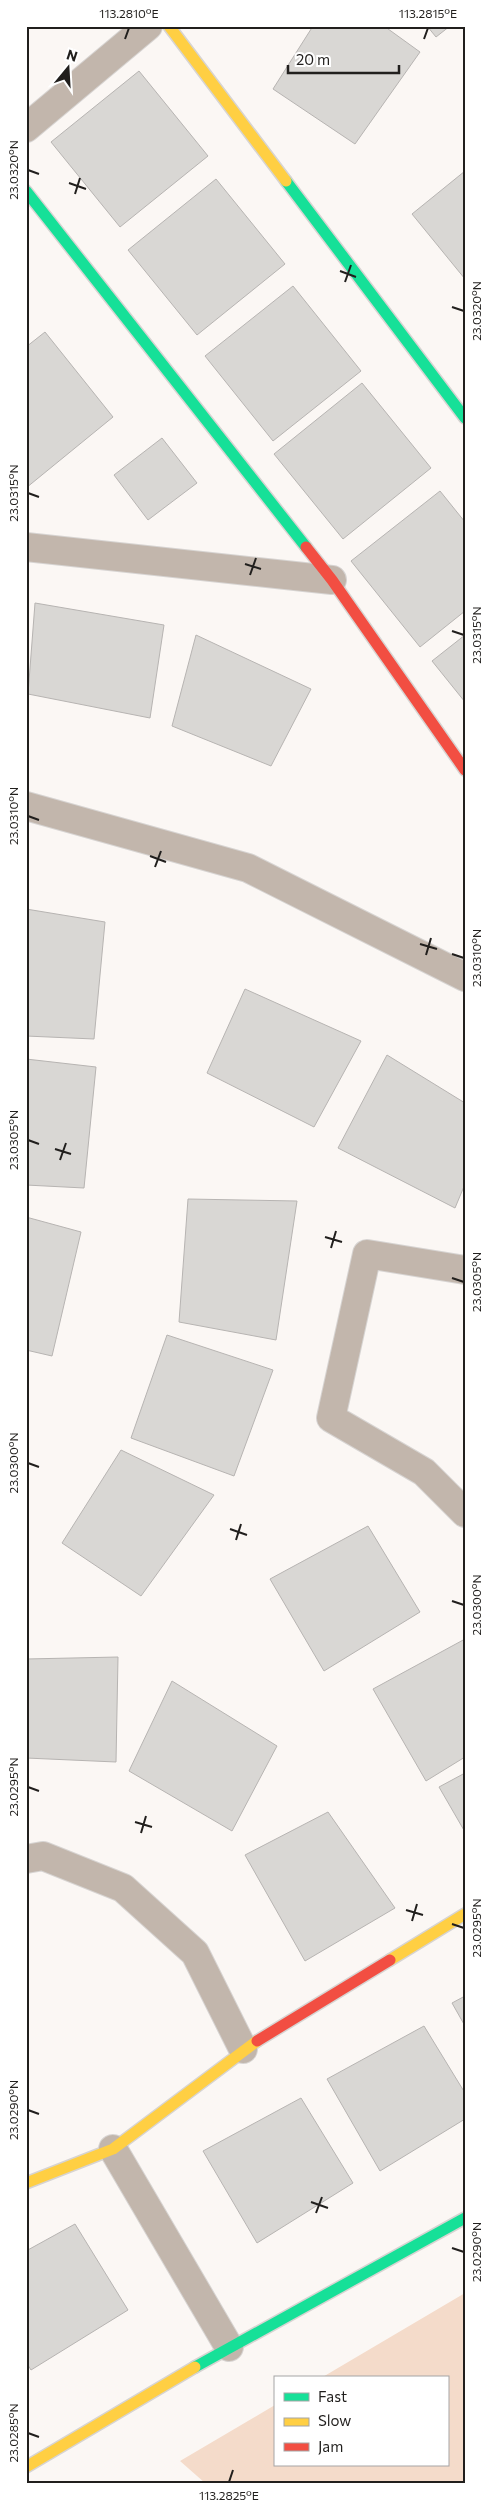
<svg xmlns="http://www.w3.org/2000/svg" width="491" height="2509" viewBox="0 0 491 2509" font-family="Commissioner,sans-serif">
	<rect width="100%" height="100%" fill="#fbf7f4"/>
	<!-- green -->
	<path fill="#f4dbca" d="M465,2293V2483H205L180,2461L275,2405V2465H447V2378H321Z"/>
	<!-- building -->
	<g fill="#d9d7d4" stroke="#b7b4b2">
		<path d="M313,26H384L420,52L355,144L273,89Z"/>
		<path d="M427,26H450L436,37Z"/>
		<path d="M139,71L208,156L120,227L51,142Z"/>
		<path d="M465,171V279L412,214Z"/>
		<path d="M216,179L285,264L197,335L128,250Z"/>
		<path d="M293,286L361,371L273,441L205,356Z"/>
		<path d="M45,332L113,417L26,488V347Z"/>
		<path d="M362,383L431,468L343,539L274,454Z"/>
		<path d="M162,438L197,483L148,520L114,475Z"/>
		<path d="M440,491L465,522V611L420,647L351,561Z"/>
		<path d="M35,603L164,625L150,718L28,694Z"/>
		<path d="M196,635L311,689L271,766L172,726Z"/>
		<path d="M465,635V702L432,661Z"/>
		<path d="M26,909L105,922L94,1039L26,1036Z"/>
		<path d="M245,989L361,1041L314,1127L207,1073Z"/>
		<path d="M387,1055L465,1103V1184L455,1208L338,1148Z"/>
		<path d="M26,1059L96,1067L84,1188L26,1185Z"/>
		<path d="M188,1199L297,1201L276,1340L179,1322Z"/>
		<path d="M26,1217L81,1232L52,1356L26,1350Z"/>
		<path d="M167,1335L273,1370L234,1476L131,1438Z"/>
		<path d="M121,1450L214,1495L141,1596L62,1543Z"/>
		<path d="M368,1526L420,1612L324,1671L270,1579Z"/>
		<path d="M465,1639V1757L426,1781L373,1689Z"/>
		<path d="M118,1657L116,1762L26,1758V1659Z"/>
		<path d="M172,1681L277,1746L232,1831L129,1771Z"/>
		<path d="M465,1773V1832L439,1787Z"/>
		<path d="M328,1812L395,1908L305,1961L245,1855Z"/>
		<path d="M465,1996V2026L452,2003Z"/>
		<path d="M424,2026L465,2093V2119L380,2171L327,2079Z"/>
		<path d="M301,2098L353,2183L257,2243L203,2151Z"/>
		<path d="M75,2224L128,2310L31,2370L26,2362V2251Z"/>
	</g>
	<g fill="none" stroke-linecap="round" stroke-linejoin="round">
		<!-- street casing -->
		<g stroke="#d7d4d2" stroke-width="30">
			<g id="street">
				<path d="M26,128L148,26"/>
				<path d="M26,547L332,580"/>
				<path d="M26,806L248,868L465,977"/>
				<path d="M465,1270L367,1254L331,1418L424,1472L465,1513"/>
				<path d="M26,1859L43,1856L123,1888L195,1953L243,2049"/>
				<path d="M113,2149L229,2347"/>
			</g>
		</g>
		<!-- fast casing -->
		<g stroke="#d7d4d2" stroke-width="14">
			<g id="fast">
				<path d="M286,181L465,418"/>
				<path d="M26,191L306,547"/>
				<path d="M195,2367L465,2218"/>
			</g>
		</g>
		<!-- slow casing -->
		<g stroke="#d7d4d2" stroke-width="14">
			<g id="slow">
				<path d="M169,26L286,181"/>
				<path d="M390,1960L465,1914"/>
				<path d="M26,2183L113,2149L257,2041"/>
				<path d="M26,2467L195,2367"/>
			</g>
		</g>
		<!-- jam casing -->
		<g stroke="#d7d4d2" stroke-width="14">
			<g id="jam">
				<path d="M306,547L332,580L465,770"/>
				<path d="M257,2041L390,1960"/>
			</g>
		</g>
		<!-- street -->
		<use href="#street" stroke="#c2b6ac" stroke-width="28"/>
		<!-- fast -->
		<use href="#fast" stroke="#16e098" stroke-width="11"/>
		<!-- slow -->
		<use href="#slow" stroke="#ffcf43" stroke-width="11"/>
		<!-- jam -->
		<use href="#jam" stroke="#f24e42" stroke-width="11"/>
	</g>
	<!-- ticks -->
	<path fill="none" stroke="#211f1d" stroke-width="2" d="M125,39L129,28M424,39L428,28M28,170L39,174M69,183L86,189M75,194L80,178M340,271L356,277M345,282L351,265M452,307L464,311M28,493L39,497M245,564L261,569M250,575L256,558M452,631L464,635M28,816L39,820M150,856L166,862M155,867L161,851M420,944L437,949M452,954L464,958M426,955L431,938M28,1140L39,1144M55,1149L71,1154M60,1160L66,1143M325,1237L342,1242M331,1248L336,1231M452,1278L464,1282M28,1463L39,1467M230,1529L247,1535M236,1540L241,1524M452,1601L464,1605M28,1787L39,1791M135,1822L152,1827M141,1833L146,1816M406,1910L423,1915M412,1921L417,1904M452,1924L464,1928M28,2110L39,2114M311,2202L328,2208M316,2213L322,2197M452,2248L464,2252M28,2433L39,2437M229,2482L233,2470"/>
	<!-- border -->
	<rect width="491" height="2509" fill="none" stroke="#ffffff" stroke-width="55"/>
	<!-- legend -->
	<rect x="274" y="2376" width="175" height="90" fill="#ffffff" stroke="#a6a5a5"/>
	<rect x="284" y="2393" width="25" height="8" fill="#16e098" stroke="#a6a5a5"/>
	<text x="318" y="2402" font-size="15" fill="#211f1d">Fast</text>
	<rect x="284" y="2418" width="25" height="8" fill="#ffcf43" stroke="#a6a5a5"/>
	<text x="318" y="2426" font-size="15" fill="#211f1d">Slow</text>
	<rect x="284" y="2443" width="25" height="8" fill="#f24e42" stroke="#a6a5a5"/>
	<text x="318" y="2452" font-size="15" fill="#211f1d">Jam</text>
	<!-- north arrow -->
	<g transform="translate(68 68) rotate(18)" stroke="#ffffff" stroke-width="4" paint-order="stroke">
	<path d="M0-4L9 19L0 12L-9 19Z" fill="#211f1d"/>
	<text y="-8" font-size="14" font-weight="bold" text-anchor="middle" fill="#211f1d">N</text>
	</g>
	<!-- scale -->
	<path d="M288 65v8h111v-8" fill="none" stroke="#211f1d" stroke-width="2.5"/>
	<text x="296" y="65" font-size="15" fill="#211f1d" stroke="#ffffff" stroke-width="4" paint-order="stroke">20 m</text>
	<rect x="28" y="28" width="436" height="2454" fill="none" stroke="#211f1d" stroke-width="2"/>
	<g font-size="12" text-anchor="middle" fill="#211f1d">
		<text x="129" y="18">113.2810°E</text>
		<text x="428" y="18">113.2815°E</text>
		<text transform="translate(14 170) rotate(-90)" y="4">23.0320°N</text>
		<text transform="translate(477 311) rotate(-90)" y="4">23.0320°N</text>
		<text transform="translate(14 493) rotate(-90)" y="4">23.0315°N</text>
		<text transform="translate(477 635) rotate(-90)" y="4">23.0315°N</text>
		<text transform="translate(14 816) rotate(-90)" y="4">23.0310°N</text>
		<text transform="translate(477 958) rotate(-90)" y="4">23.0310°N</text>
		<text transform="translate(14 1140) rotate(-90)" y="4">23.0305°N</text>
		<text transform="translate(477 1282) rotate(-90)" y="4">23.0305°N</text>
		<text transform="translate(14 1463) rotate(-90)" y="4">23.0300°N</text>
		<text transform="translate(477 1605) rotate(-90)" y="4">23.0300°N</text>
		<text transform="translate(14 1787) rotate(-90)" y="4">23.0295°N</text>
		<text transform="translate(477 1928) rotate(-90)" y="4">23.0295°N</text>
		<text transform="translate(14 2110) rotate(-90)" y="4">23.0290°N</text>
		<text transform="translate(477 2252) rotate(-90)" y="4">23.0290°N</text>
		<text transform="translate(14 2433) rotate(-90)" y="4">23.0285°N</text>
		<text x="229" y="2500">113.2825°E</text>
	</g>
</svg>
